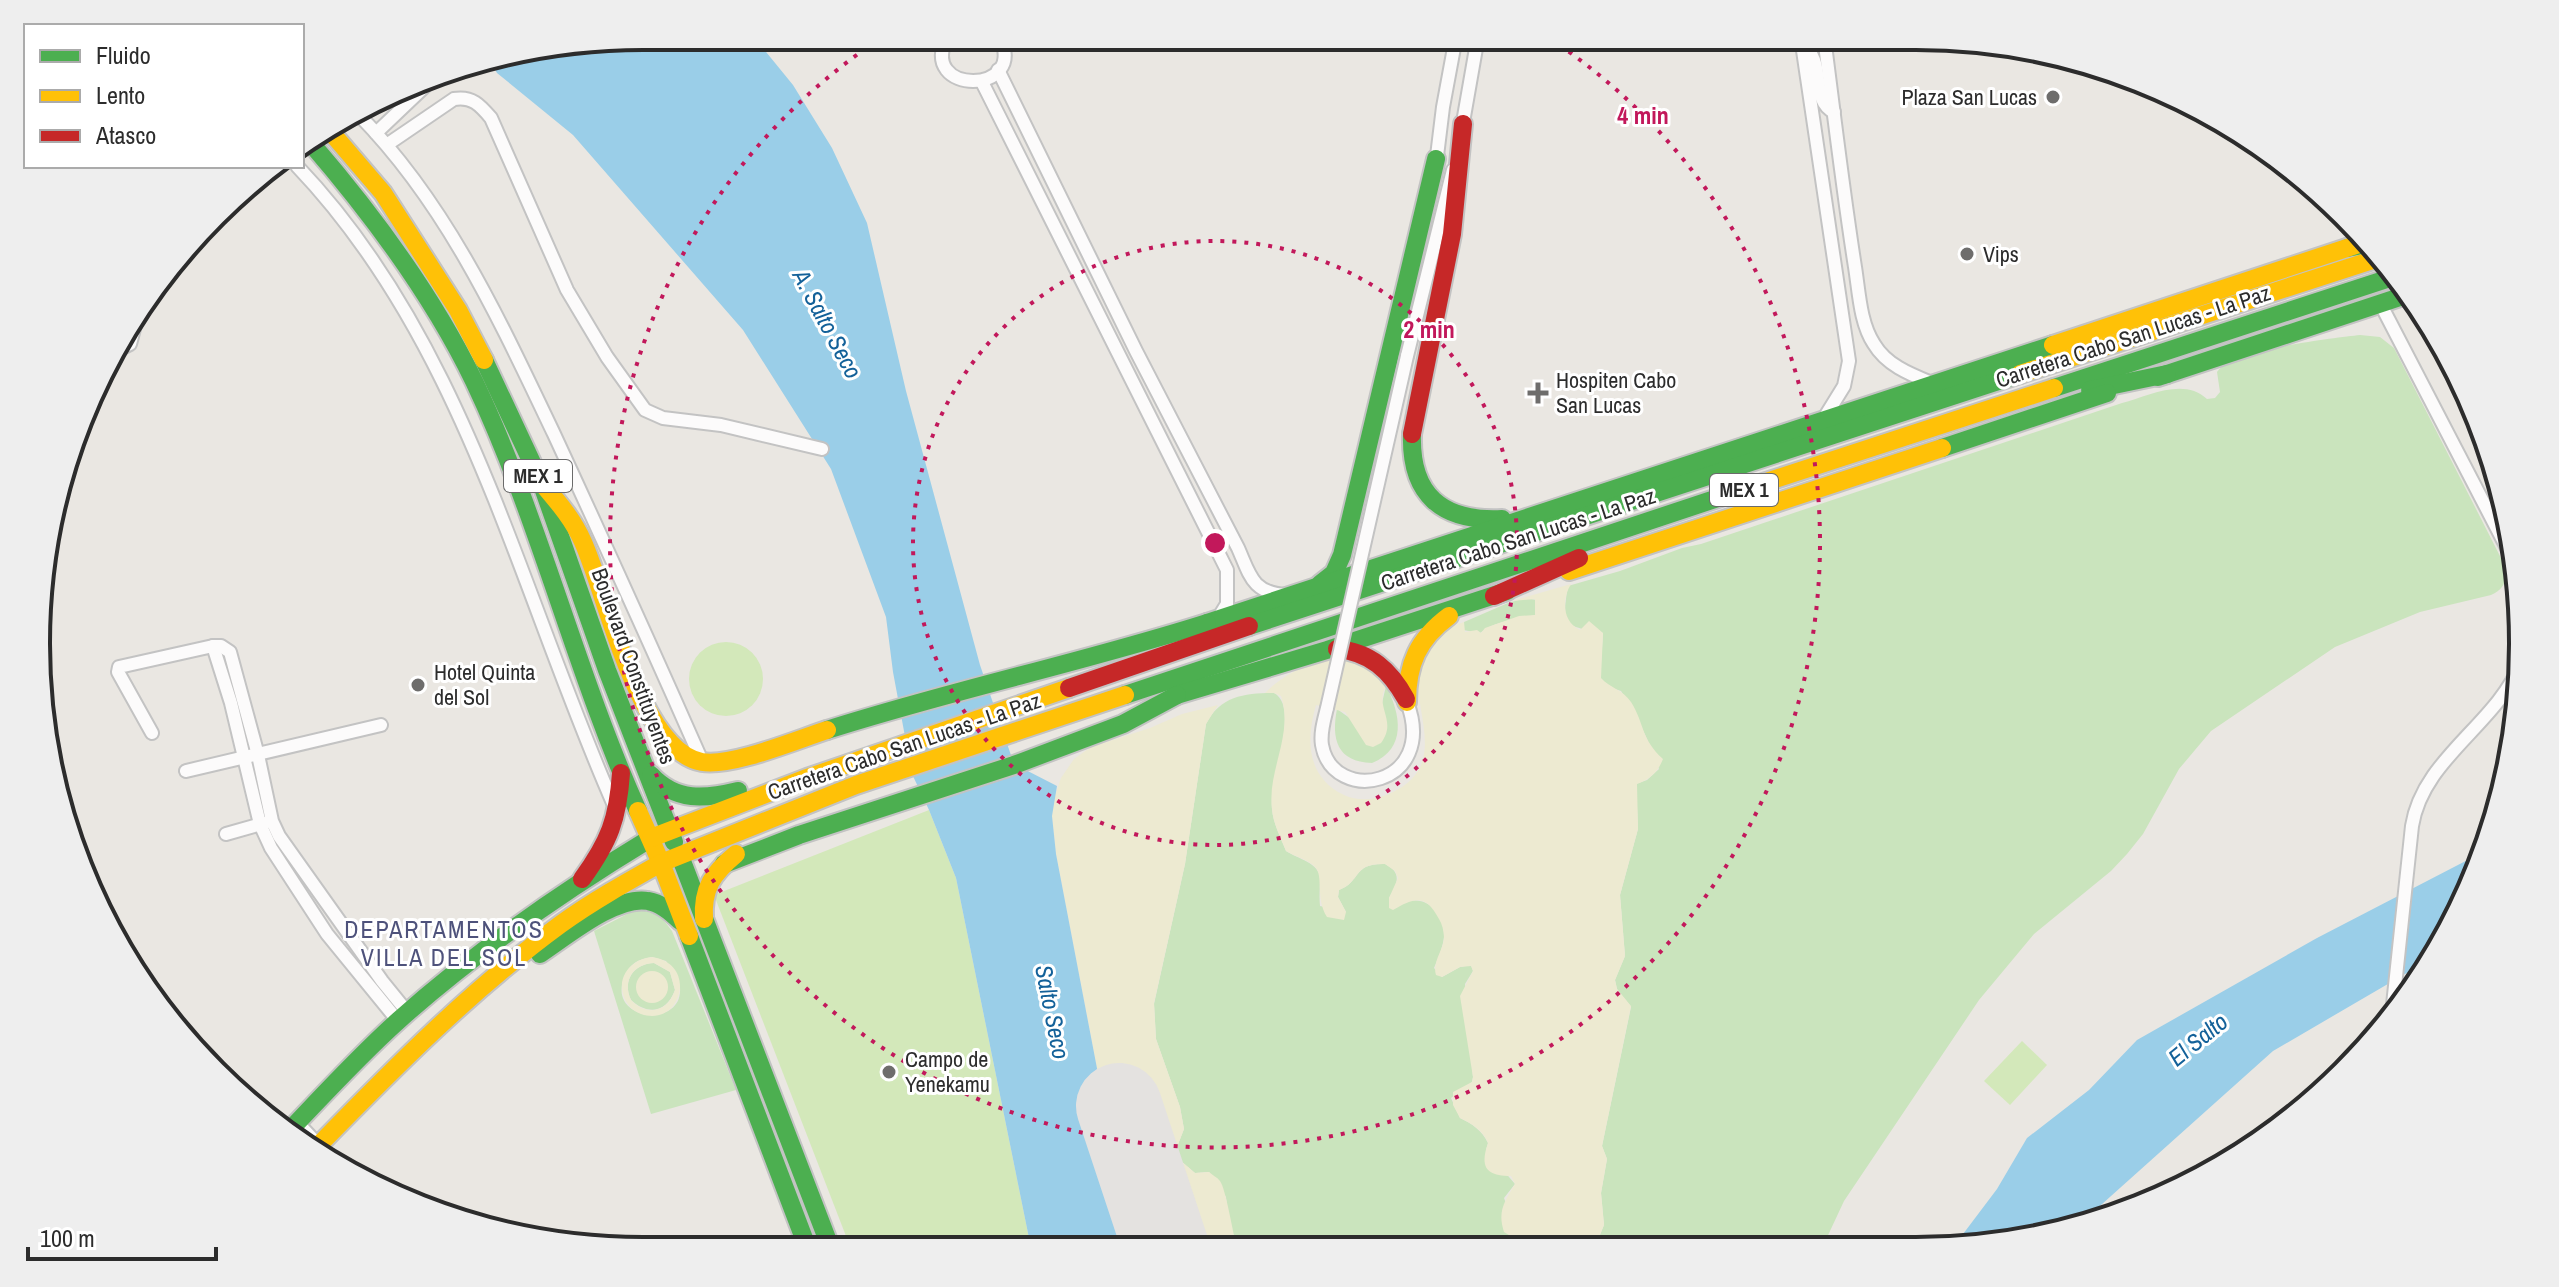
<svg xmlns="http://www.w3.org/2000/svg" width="2559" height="1287" viewBox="0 0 2559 1287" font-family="'Archivo Narrow',sans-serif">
<rect width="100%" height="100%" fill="#eae7e2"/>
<g fill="#cae4bd" fill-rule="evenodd">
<path d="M2360,335L2380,337L2394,348L2503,562C2509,576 2506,589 2491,595L2420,612L2335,647L2211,731L2179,769L2143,834L2127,854L2111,871L2034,934L1979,1000L1844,1201L1823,1246L1595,1247L1604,1225L1601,1193L1607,1159L1602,1146L1631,1007L1617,989L1615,980L1625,956L1620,895L1638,829L1636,784L1647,780L1659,769C1649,741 1637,715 1621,691L1609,687L1600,678L1603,633C1565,626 1561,627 1568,586L1620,571L1682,548L1701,544L2122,403C2148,396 2184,377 2207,399L2215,398L2220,392L2217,372C2231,350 2332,338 2360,335Z"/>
<path d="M1526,598L1536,600L1535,615C1517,621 1495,620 1480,633L1463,630L1464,622L1508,603Z"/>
<path d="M1386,686C1401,714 1407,749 1372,763C1337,762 1331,739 1337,709L1351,719L1382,703Z"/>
<path d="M1274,693C1301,707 1269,782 1272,809C1273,823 1281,838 1286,851C1298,859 1320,863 1320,879C1320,889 1319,896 1320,906L1346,912L1338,897L1339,890C1362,881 1352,863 1385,864C1403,873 1397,884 1389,898L1396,908C1420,889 1445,909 1444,937C1443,947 1438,959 1434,968L1442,977L1460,967L1471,965L1473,971L1465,984L1473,1077L1472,1082L1451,1098L1460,1118C1472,1124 1482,1130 1488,1143L1486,1150L1515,1184L1504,1198L1522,1247L1237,1248L1228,1215L1226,1197L1209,1172L1195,1173L1181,1161L1177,1147L1184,1129L1180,1107L1156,1039L1154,1004L1185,864L1206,724C1220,696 1245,693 1274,693Z"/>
<path d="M633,911C651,909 662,916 672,931L736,1090L651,1114L594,931ZM652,957L666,961C671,969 680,979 680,988C683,1029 607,1021 624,978C629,964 638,959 652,957Z"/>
<path d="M654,963L670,972L675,990C667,1012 648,1016 631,1000C622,981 633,964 654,963Z"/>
</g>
<g fill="#edead1" fill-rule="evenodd">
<path d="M1571,584C1561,600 1563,622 1580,630L1589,621L1603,633L1601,678C1610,688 1623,690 1631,702C1645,724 1640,738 1663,759C1658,772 1650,779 1637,784L1638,829L1620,895L1625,956L1615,980L1617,989L1631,1006L1602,1146L1607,1159L1601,1193L1604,1225L1595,1247H1522L1517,1240L1504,1232C1497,1211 1505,1201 1515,1184L1511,1176C1485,1176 1480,1166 1488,1143C1483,1130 1472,1124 1460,1118L1453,1105V1092L1472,1082L1473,1077L1460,996L1473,971L1471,966L1460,967L1442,977L1436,975C1432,962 1443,951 1444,938C1444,931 1442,924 1439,919C1426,894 1415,897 1393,910L1389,908V898L1398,878L1395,871L1385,864C1352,863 1362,881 1339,890L1338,897L1346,912L1344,920L1327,917C1315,898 1324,876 1315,867C1309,860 1294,856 1286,851C1281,838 1273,823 1272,809C1267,770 1294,735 1281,696L1274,693H1265C1296,661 1357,642 1386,686C1374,708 1398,720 1381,743L1373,747L1366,745L1345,712L1316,705C1306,739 1306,777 1344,795C1359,802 1376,800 1391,793C1477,754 1359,657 1464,622L1465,632L1477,630L1481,633L1485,628L1519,616L1535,615V599L1512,601Z"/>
<path d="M1218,705L1206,724L1185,864L1154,1003L1156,1039L1180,1107L1184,1129L1177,1147L1181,1161L1195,1173L1209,1172C1212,1175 1217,1177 1220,1181C1226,1189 1233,1234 1237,1248H1138L1104,1105L1056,854L1052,816L1054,799L1061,778L1074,759L1091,747L1150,728L1182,714Z"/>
<path d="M652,957C699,964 681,1028 641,1014C633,1011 627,1005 624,997C616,976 632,959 652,957ZM654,963L670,972L675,990C668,1012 647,1017 631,1000C622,981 633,964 654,963Z"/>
<circle cx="652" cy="987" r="16"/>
</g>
<g fill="#d3e8ba">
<circle cx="726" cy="679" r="37"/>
<polygon points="929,810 956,878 1031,1248 851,1249 714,895"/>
<polygon points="2022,1041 2047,1065 2010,1105 1984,1081"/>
</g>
<g fill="#9acee8">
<polygon points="644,36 753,36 793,85 832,148 867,223 906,391 980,665 1014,764 1057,786 1052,816 1056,854 1104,1105 1138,1248 1031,1248 956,878 929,810 912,774 893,672 886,617 831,469 743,330 573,135 497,73 490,61"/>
<polygon points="2483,852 2461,912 2429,960 2273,1051 2082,1222 1995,1246 1954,1246 1997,1189 2027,1138 2089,1090 2137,1040 2317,938"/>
</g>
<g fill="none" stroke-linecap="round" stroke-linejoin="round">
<polyline stroke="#e4e2e0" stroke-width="86" points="1119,1106 1166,1248"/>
<g stroke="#c3c3c3" stroke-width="16">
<g id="street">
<path d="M948,36C915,96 1031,96 999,36"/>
<polyline points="1801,37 1849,361 1844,386 1823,420"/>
<path d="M1824,37C1834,114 1843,191 1855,267C1859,292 1860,323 1874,344C1887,366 1912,375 1934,384"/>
<path d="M1802,45C1827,60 1809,100 1834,112"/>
<path d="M998,70L1136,351L1238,548C1250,575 1252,593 1286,595"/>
<polyline points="982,82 1227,570 1227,604 1219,617"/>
<path d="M360,116C448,206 500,321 554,434C604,542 653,650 701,759"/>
<polyline points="1462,128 1478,37"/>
<polyline points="376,133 439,73"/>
<path d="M388,144L454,99C472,96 480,105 491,118L567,290L607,357L645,410L663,418L721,425L822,449"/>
<polyline points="1436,164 1443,107 1456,37"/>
<path d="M297,166C465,342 518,587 613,803"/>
<polyline points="2380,303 2518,569"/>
<polyline points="116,347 124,347 130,344 141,303"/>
<polyline points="1407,356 1453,170"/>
<polyline points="47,533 48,522"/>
<polyline points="213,646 231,703 260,824 271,848 327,934 398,1021"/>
<path d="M1327,708C1324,720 1320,733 1322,745C1333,806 1439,787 1407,702"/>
<polyline points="152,733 118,672 119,667 213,646 221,646 230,652 258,755 272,821 279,836 382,981 408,1013"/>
<polyline points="186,771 381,725"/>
<polyline points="226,834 265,823"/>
<path d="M2392,1014L2412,826C2423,758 2496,725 2521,663"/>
<polyline points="2369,1047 2378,1035"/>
<polyline points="297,1122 326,1153"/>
</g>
</g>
<g stroke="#c3c3c3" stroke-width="22">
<g id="fast">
<path d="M310,142C373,215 432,294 474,381C540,520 575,671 638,811"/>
<polyline points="2347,248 2372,243"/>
<polyline points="484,360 541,482 607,670 674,842"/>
<polyline points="2158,377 2409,294"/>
<polyline points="2054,388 2396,276"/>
<polyline points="2090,390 2167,374"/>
<path d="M1412,434C1410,495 1442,522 1502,519"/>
<polyline points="1942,448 2107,393"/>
<polyline points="1320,584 1334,573 1342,555 1436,159"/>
<polyline points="1207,623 2053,345"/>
<polyline points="1249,626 2020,374"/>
<polyline points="1125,695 1760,484"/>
<polyline points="1177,695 1327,650 1507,591"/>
<path d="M827,730C952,690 1081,663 1207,623"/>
<path d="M651,775C676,802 705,799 738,791"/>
<polyline points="680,856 831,1249"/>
<polyline points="724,864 799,835 1014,765 1123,724 1177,695"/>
<polyline points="689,936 808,1249"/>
<path d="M540,954C566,937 616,895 648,901C661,903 671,912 680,921"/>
<path d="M291,1129C326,1092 361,1054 399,1020C476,951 562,892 651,838"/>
</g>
</g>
<g stroke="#c3c3c3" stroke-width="22">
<g id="slow">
<polyline points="330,131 383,193 458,310 484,360"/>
<polyline points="2053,345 2359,244"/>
<polyline points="2020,374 2382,257"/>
<path d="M541,482C557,501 573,519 583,542C607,595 639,751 702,762C732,767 796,740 827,730"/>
<polyline points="1760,484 2054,388"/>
<polyline points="1569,571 1942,448"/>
<path d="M1407,702C1407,664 1418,639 1449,616"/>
<polyline points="638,811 661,863 856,785 1125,695"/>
<polyline points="651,838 807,778 1069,688"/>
<path d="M704,919C702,888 713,873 736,854"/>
<path d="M317,1147C394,1068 472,989 561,924C593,901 627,882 661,863L689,936"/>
</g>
</g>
<g stroke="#c3c3c3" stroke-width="22">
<g id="jam">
<polyline points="1412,434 1452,234 1463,124"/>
<polyline points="1494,596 1579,558"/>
<path d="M1337,649C1370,652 1390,670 1406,699"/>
<polyline points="1069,688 1249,626"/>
<path d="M582,879C609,842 618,819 621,773"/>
</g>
</g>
<use href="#street" stroke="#fcfbfb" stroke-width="12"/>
<use href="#fast" stroke="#4caf50" stroke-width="18"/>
<use href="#slow" stroke="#ffc107" stroke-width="18"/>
<use href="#jam" stroke="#c62828" stroke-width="18"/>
<g stroke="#c3c3c3" stroke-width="16" stroke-linecap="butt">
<polyline id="street-bridge" points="1327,708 1407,356"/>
</g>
<use href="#street-bridge" stroke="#fcfbfb" stroke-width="12"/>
</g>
<g fill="none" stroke="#c2185b" stroke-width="4" stroke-dasharray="4 8">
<circle cx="1215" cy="543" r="302"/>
<path d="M1549 38A605 605 0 1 1 881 38"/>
</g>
<g fill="#6e6d6c" stroke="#fff" stroke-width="3">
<circle cx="2053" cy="97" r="8"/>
<circle cx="1967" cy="254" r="8"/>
<path d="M1534 381h8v8h8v8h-8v8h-8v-8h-8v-8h8z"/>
<circle cx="418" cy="685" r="8"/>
<circle cx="889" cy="1072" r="8"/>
</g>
<g text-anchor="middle" stroke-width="6" stroke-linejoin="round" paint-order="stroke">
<g fill="#fff" stroke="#6b6b6b" stroke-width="2">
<rect x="504" y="460" width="68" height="32" rx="6"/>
<rect x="1710" y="474" width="68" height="32" rx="6"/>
</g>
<g font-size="20" font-weight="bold" fill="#2c2c2c">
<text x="538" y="483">MEX 1</text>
<text x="1744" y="497">MEX 1</text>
</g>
<g font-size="22" fill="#2c2c2c" stroke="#fff" text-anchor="start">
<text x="2037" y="105" text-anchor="end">Plaza San Lucas</text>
<text x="1983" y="262">Vips</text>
<text x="1556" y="388">Hospiten Cabo<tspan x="1556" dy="25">San Lucas</tspan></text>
<text x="434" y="680">Hotel Quinta<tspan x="434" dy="25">del Sol</tspan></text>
<text x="905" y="1067">Campo de<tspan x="905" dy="25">Yenekamu</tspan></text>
</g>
<g font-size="22" fill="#2c2c2c" stroke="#fff">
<text transform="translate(2133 336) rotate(-18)" y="8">Carretera Cabo San Lucas - La Paz</text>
<text transform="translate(1518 539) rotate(-18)" y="8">Carretera Cabo San Lucas - La Paz</text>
<text transform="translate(634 666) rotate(70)" y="8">Boulevard Constituyentes</text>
<text transform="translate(904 746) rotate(-19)" y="8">Carretera Cabo San Lucas - La Paz</text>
</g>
<g font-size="24" font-style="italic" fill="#136199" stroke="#fff">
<text transform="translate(827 324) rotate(62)" y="8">A. Salto Seco</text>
<text transform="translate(1052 1012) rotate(79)" y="8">Salto Seco</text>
<text transform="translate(2198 1040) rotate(-39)" y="8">El Salto</text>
</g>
<g font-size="24" letter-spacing="2" fill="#4e527b" stroke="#fff">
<text x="444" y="938">DEPARTAMENTOS<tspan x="444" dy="28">VILLA DEL SOL</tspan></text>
</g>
</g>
<path d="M0 0H2559V1287H0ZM643 50H1916A593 593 0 0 1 2509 643V644A593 593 0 0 1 1916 1237H643A593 593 0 0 1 50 644V643A593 593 0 0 1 643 50Z" fill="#eee" fill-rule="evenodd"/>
<path fill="none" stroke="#2c2c2c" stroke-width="4" d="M643 50H1916A593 593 0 0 1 2509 643V644A593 593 0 0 1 1916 1237H643A593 593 0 0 1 50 644V643A593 593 0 0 1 643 50Z"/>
<circle cx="1215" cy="543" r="12" fill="#c2185b" stroke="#fff" stroke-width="4"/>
<g font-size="24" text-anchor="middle" font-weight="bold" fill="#c2185b" stroke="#fff" stroke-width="6" stroke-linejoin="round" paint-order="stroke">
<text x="1643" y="124">4 min</text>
<text x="1429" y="338">2 min</text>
</g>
<rect x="24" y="24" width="280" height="144" fill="#ffffff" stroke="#ababab" stroke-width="2"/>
<rect x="40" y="50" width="40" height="12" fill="#4caf50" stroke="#ababab" stroke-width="2"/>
<text x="96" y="64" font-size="24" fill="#2c2c2c">Fluido</text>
<rect x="40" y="90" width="40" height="12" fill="#ffc107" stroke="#ababab" stroke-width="2"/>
<text x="96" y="104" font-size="24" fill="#2c2c2c">Lento</text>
<rect x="40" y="130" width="40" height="12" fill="#c62828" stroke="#ababab" stroke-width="2"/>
<text x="96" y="144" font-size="24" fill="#2c2c2c">Atasco</text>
<path d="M28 1247v12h188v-12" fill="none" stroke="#2c2c2c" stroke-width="4"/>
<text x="40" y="1247" font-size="24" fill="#2c2c2c" stroke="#ffffff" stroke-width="6" paint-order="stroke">100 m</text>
</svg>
